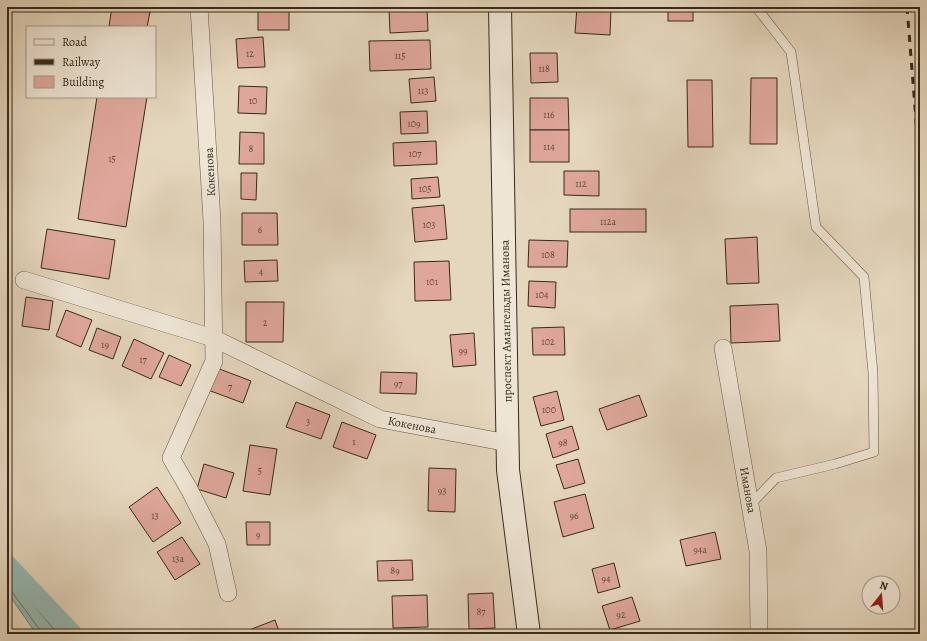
<svg xmlns="http://www.w3.org/2000/svg" width="927" height="641" viewBox="0 0 927 641" font-family="Alegreya,serif">
<rect width="100%" height="100%" fill="#e5d7be"/>
<filter id="stains"><feTurbulence type="fractalNoise" baseFrequency=".005" numOctaves="4"/><feColorMatrix values="0 0 0 0 .2 0 0 0 0 .09 0 0 0 0 .02 0 0 0 .5 -.17"/></filter>
<radialGradient id="worn" r=".72"><stop offset=".6" stop-color="#630" stop-opacity="0"/><stop offset="1" stop-color="#630" stop-opacity=".3"/></radialGradient>
<polygon fill="#96b9b3" stroke="#708076" points="7,561 33,598 64,634 41,634 35,632 7,592"/>
<g fill="none" stroke-linecap="round" stroke-linejoin="round">
<g stroke="#667267" stroke-width="1">
<polyline points="7,568 30,601 58,634"/>
<polyline points="7,590 12,592 40,630 41,634"/>
</g>
<polyline stroke="#96b9b3" stroke-width="19" points="7,564 73,634"/>
</g>
<g fill="#dfa79b" stroke="#372a1b">
<polygon points="112,7 151,7 147,27 109,26"/>
<rect x="258" y="7" width="31" height="23"/>
<polygon points="389,7 427,7 428,31 390,33"/>
<polygon points="577,7 611,7 610,35 575,33"/>
<rect x="668" y="7" width="25" height="14"/>
<polygon points="263,37 265,67 238,68 236,39"/>
<polygon points="430,40 431,69 370,71 369,41"/>
<polygon points="530,53 557,53 558,82 531,83"/>
<polygon points="434,77 436,101 411,103 409,79"/>
<polygon points="751,78 777,78 777,144 750,144"/>
<polygon points="687,80 712,80 713,147 688,147"/>
<polygon points="239,86 267,87 266,114 238,113"/>
<polygon points="97,97 147,97 126,227 78,219"/>
<polygon points="530,98 568,98 569,130 530,130"/>
<polygon points="427,111 428,133 401,134 400,112"/>
<rect x="530" y="130" width="39" height="32"/>
<polygon points="240,132 264,133 264,164 239,164"/>
<polygon points="436,141 437,164 394,166 393,143"/>
<polygon points="564,171 599,171 599,196 564,195"/>
<polygon points="241,173 257,173 256,200 241,199"/>
<polygon points="438,177 440,197 412,199 411,179"/>
<polygon points="444,205 447,239 415,242 412,208"/>
<rect x="570" y="209" width="76" height="23"/>
<polygon points="242,213 277,213 278,245 242,245"/>
<polygon points="47,229 115,240 109,279 41,268"/>
<polygon points="757,237 759,283 727,284 725,239"/>
<polygon points="529,240 568,241 567,267 528,267"/>
<polygon points="277,260 278,281 245,282 244,261"/>
<polygon points="449,261 451,300 415,301 414,262"/>
<polygon points="529,281 556,282 555,308 528,306"/>
<polygon points="26,297 53,301 49,330 22,326"/>
<polygon points="246,302 284,302 283,342 246,342"/>
<polygon points="778,304 780,341 731,343 730,306"/>
<polygon points="66,310 92,320 81,347 56,336"/>
<polygon points="564,327 565,355 533,355 532,328"/>
<polygon points="97,328 121,337 113,359 89,350"/>
<polygon points="474,333 476,365 453,367 450,335"/>
<polygon points="134,339 164,353 151,379 122,366"/>
<polygon points="169,355 191,365 181,386 159,377"/>
<polygon points="217,368 251,381 243,403 208,390"/>
<polygon points="381,372 417,373 416,394 380,393"/>
<polygon points="557,391 564,420 541,426 533,397"/>
<polygon points="639,395 647,416 607,430 599,409"/>
<polygon points="296,402 330,415 321,439 286,427"/>
<polygon points="342,422 376,435 367,459 333,447"/>
<polygon points="572,426 579,449 553,458 546,434"/>
<polygon points="250,445 277,449 270,495 243,491"/>
<polygon points="578,459 585,483 564,489 556,465"/>
<polygon points="204,464 234,473 226,498 197,489"/>
<polygon points="429,468 456,469 455,512 428,511"/>
<polygon points="157,487 181,523 153,542 129,507"/>
<polygon points="585,494 594,528 563,537 554,502"/>
<polygon points="246,522 270,522 270,545 247,545"/>
<polygon points="715,532 721,559 686,566 680,540"/>
<polygon points="182,537 200,564 175,580 157,552"/>
<polygon points="412,560 413,580 378,581 377,561"/>
<polygon points="614,563 620,587 598,593 592,569"/>
<polygon points="493,593 495,628 469,629 468,594"/>
<polygon points="427,595 428,627 393,628 392,596"/>
<polygon points="632,597 640,621 610,630 602,606"/>
<polygon points="275,620 280,634 245,634 244,632"/>
</g>
<g fill="none" stroke-linecap="round" stroke-linejoin="round">
<g stroke="#625544" stroke-width="10">
<polyline id="lane" points="750,505 776,478 835,464 874,452 873,373 864,277 816,227 791,52 756,7"/>
</g>
<g stroke="#625544" stroke-width="18">
<g id="street">
<polyline points="199,7 212,221 214,361 171,458 189,489 217,544 228,593"/>
<polyline points="24,280 213,338 380,419 508,443"/>
<polyline points="723,348 758,551 759,634"/>
</g>
</g>
<g stroke="#372a1b" stroke-width="24">
<polyline id="secondary" points="500,7 508,470 529,634"/>
</g>
<use href="#lane" stroke="#eee5d5" stroke-width="9"/>
<use href="#street" stroke="#eee5d5" stroke-width="17"/>
<use href="#secondary" stroke="#eee5d5" stroke-width="22"/>
<polyline stroke="#372a1b" stroke-width="3" stroke-dasharray="7 7" stroke-linecap="butt" points="907,7 920,170"/>
</g>
<g text-anchor="middle" stroke-width="3" stroke-linejoin="round" paint-order="stroke">
<g font-size="10" fill="#61493b">
<text x="250" y="57">12</text>
<text x="400" y="59">115</text>
<text x="544" y="72">118</text>
<text x="423" y="94">113</text>
<text x="253" y="104">10</text>
<text x="549" y="118">116</text>
<text x="414" y="127">109</text>
<text x="549" y="150">114</text>
<text x="251" y="152">8</text>
<text x="415" y="157">107</text>
<text x="112" y="162">15</text>
<text x="581" y="187">112</text>
<text x="425" y="192">105</text>
<text x="608" y="225">112а</text>
<text x="429" y="228">103</text>
<text x="260" y="233">6</text>
<text x="548" y="258">108</text>
<text x="261" y="275">4</text>
<text x="432" y="285">101</text>
<text x="542" y="298">104</text>
<text x="265" y="326">2</text>
<text x="548" y="345">102</text>
<text x="105" y="348">19</text>
<text x="463" y="354">99</text>
<text x="143" y="363">17</text>
<text x="398" y="387">97</text>
<text x="230" y="390">7</text>
<text x="549" y="413">100</text>
<text x="308" y="425">3</text>
<text x="354" y="445">1</text>
<text x="563" y="446">98</text>
<text x="260" y="474">5</text>
<text x="442" y="494">93</text>
<text x="155" y="519">13</text>
<text x="574" y="519">96</text>
<text x="258" y="538">9</text>
<text x="700" y="553">94а</text>
<text x="178" y="562">13а</text>
<text x="395" y="574">89</text>
<text x="606" y="582">94</text>
<text x="481" y="615">87</text>
<text x="621" y="618">92</text>
</g>
<g font-size="12" fill="#372a1b" stroke="#eee5d5">
<text transform="translate(210 172) rotate(-93)" y="4">Кокенова</text>
<text transform="translate(506 321) rotate(-91)" y="4">проспект Амангельды Иманова</text>
<text transform="translate(412 425) rotate(11)" y="4">Кокенова</text>
<text transform="translate(748 490) rotate(80)" y="4">Иманова</text>
</g>
</g>
<rect width="927" height="641" fill="none" stroke="#e5d7be" stroke-width="24"/>
<rect x="8" y="8" width="911" height="625" fill="none" stroke="#372a1b" stroke-width="2"/>
<rect x="12" y="12" width="903" height="617" fill="none" stroke="#372a1b"/>
<rect x="26" y="26" width="130" height="72" fill="#eee5d5" stroke="#a59a8b"/>
<rect x="34" y="39" width="20" height="6" fill="#eee5d5" stroke="#a59a8b"/>
<text x="62" y="46" font-size="12" fill="#372a1b">Road</text>
<rect x="34" y="59" width="20" height="6" fill="#372a1b" stroke="#a59a8b"/>
<text x="62" y="66" font-size="12" fill="#372a1b">Railway</text>
<rect x="34" y="76" width="20" height="12" fill="#dfa79b" stroke="#a59a8b"/>
<text x="62" y="86" font-size="12" fill="#372a1b">Building</text>
<g transform="translate(881 595) rotate(17)"><circle r="19" fill="#eee5d5" stroke="#a59a8b"/>
<path d="M0-3L7 15L0 10L-7 15Z" fill="#8f2418"/>
<text y="-6" font-size="11" font-weight="bold" text-anchor="middle" fill="#372a1b">N</text>
</g>
<rect width="100%" height="100%" filter="url(#stains)"/>
<rect width="100%" height="100%" fill="url(#worn)"/>
</svg>
